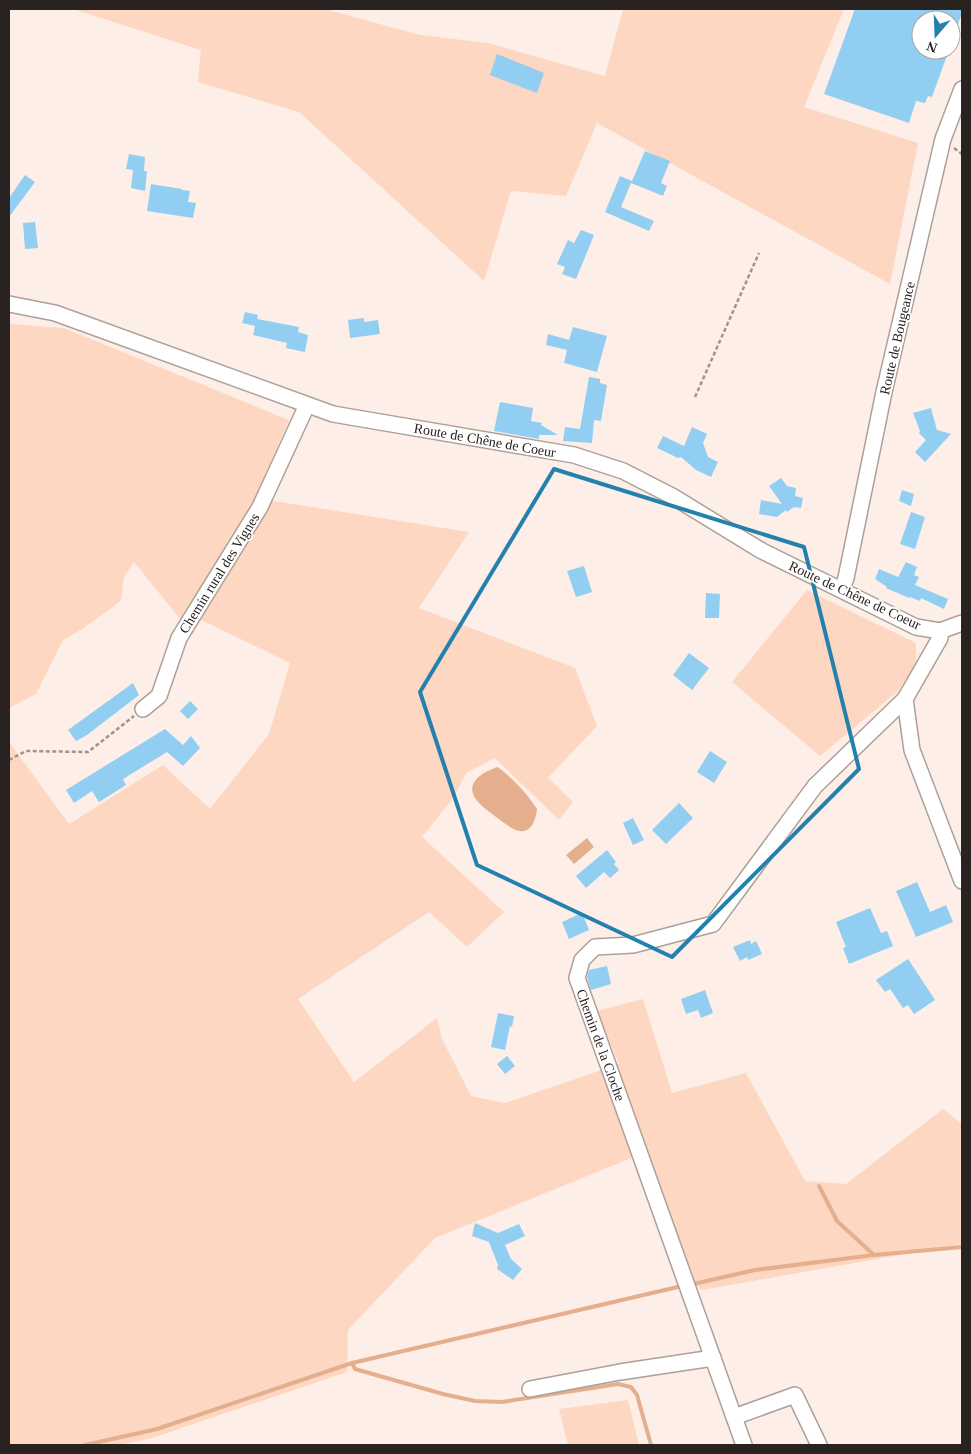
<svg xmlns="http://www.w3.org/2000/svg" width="971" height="1454" viewBox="0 0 971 1454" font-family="'Times New Roman',serif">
<rect width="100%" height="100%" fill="#fdefe8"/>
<g fill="#fdd7c1">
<polygon points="73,9 325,9 420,35 488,43 605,76 623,9 844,9 804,107 918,143 890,284 597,123 566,196 511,191 484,281 299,112 198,82 201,50"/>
<polygon points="9,324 64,328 289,420 255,498 469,532 419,608 575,668 597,726 548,778 573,802 559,820 495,758 466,773 454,797 422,837 504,912 467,947 429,912 298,999 354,1082 437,1018 442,1039 471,1096 505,1103 619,1064 597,1011 643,999 672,1093 746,1073 805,1181 846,1184 943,1109 962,1124 962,1244 702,1290 681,1273 634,1157 435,1238 348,1330 347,1372 152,1438 119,1445 9,1445 9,742 69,824 163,765 210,809 269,734 290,663 199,619 193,635 134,562 124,577 121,601 82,629 63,640 36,694 9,708"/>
<polygon points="807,590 916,643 916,665 898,691 820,756 732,682"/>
<polygon points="628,1400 639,1445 568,1445 559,1409"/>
</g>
<g fill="#e5ae8d">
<path d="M498,767C513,779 527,793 537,809C536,818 532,833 520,831C512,830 502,821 496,817C491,813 485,809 481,805C461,786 479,773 498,767Z"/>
<polygon points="587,838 594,847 574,864 566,855"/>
</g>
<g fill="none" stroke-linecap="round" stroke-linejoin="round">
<g stroke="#e5ae8d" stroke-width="4">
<polyline points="819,1186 837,1221 874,1255 962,1247"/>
<polyline points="689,1285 755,1270 874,1255"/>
<polyline points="352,1363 355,1369 443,1394 475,1401 502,1402 618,1384 631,1387 637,1395 651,1445"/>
<polyline points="85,1445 157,1429 352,1363 682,1286"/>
</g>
</g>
<g fill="#92cef1">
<polygon points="855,9 962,9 962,13 952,41 951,40 951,20 921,20 921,50 949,50 932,97 928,96 925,103 916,101 909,123 824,94"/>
<polygon points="497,54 544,73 537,93 490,75"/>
<polygon points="645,151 670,161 661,183 667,186 663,196 631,183 621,207 654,221 649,231 605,212 620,176 632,181"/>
<polygon points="129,154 145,157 144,171 147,171 145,191 131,188 133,170 126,169"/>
<polygon points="25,175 35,182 9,217 9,198"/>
<polygon points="151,184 182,189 182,190 190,191 188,202 196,203 193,218 147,211"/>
<polygon points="35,222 38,248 25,249 23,223"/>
<polygon points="581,230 594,235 576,279 562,274 565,267 557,264 568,240 574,243"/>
<polygon points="245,312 258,315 257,319 299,327 298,332 308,335 305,352 286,348 287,343 253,335 255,326 242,323"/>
<polygon points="364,318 364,322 378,320 380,334 350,338 348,320"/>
<polygon points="573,327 607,336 597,372 564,363 567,350 546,345 548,334 569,340"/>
<polygon points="589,377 600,379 600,383 607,385 601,421 594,420 592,443 563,441 565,427 580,429"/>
<polygon points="500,402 533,408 531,421 542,423 541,425 558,435 539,435 539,439 494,431"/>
<polygon points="931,408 937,430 951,434 925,462 915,452 926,440 919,433 920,431 913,413"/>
<polygon points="692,427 707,434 703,443 708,457 718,462 711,477 696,470 681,457 678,458 657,448 663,436 684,446"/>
<polygon points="781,478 787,486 796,488 795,496 803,498 801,508 794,507 787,512 786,510 777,517 759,514 761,500 782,504 769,486"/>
<polygon points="902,490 914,494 911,506 899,501"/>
<polygon points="911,512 925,517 915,549 900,544"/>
<polygon points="906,562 917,567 914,575 919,577 915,585 948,599 944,609 921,598 920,601 910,597 909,598 886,588 887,587 875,579 879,569 898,577"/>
<polygon points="584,566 592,592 576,597 567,571"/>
<polygon points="706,593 720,594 719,618 705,618"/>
<polygon points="689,653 709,668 692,690 673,675"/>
<polygon points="133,683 139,695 87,735 76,741 68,730"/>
<polygon points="190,701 198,709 188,719 180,711"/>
<polygon points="165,729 183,745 191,736 200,748 183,766 167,752 123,779 126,785 99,802 92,791 74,803 66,790"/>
<polygon points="710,751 727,762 714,783 697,772"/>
<polygon points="679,803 693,818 666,844 652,830"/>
<polygon points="633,818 644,840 633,845 623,823"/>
<polygon points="607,850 616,862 614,864 619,870 610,878 604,872 586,888 576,876"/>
<polygon points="917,882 930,912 946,905 953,922 916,937 896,891"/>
<polygon points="870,908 881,933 887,931 893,946 849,964 843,948 846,947 836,922"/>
<polygon points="582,913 589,930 569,939 562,922"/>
<polygon points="750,940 751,944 756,941 762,954 748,960 747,957 740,961 733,947"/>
<polygon points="908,959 935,1000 914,1014 908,1005 903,1008 890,989 885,992 876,980"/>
<polygon points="607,966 611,984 591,990 587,977 589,970"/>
<polygon points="705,990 713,1013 701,1018 698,1010 686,1014 681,999"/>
<polygon points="498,1013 514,1016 512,1027 510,1026 505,1050 491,1047"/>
<polygon points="507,1056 515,1066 505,1074 497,1064"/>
<polygon points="475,1223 498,1233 519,1224 525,1236 505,1245 511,1259 522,1269 513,1280 497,1269 498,1265 489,1242 472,1236"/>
</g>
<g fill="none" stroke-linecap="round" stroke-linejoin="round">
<g stroke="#ada099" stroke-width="18">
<g id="minor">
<polyline points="9,304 55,313 333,414 574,455 623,471 672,496 762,551 916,627 940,631"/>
<polyline points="842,589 846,578 884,392 943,139 962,89"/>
<polyline points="940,631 962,623"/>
<polyline points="905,699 912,750 962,881"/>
<polyline points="143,709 159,696 179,638 260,507 307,405"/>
<polyline points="530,1389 620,1372 713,1358"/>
<polyline points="734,1417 795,1395 819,1445"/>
<polyline points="744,1445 577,978 582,960 595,947 633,945 713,924 815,786 905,699 940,638 940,631"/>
</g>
</g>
<g stroke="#9f9590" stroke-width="2.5" stroke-dasharray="4 2.5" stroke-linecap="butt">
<polyline points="954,148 962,154"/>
<polyline points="695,397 759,253"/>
<polyline points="9,760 26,751 88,752 134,716"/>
</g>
<use href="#minor" stroke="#fff" stroke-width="15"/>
</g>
<path fill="none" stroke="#2481ae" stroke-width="4" stroke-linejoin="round" d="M554,469L804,547L859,769L672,957L477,865L420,692Z"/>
<g text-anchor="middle" stroke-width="4" stroke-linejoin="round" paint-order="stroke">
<g font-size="14" fill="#282320" stroke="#fff">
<text transform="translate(897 338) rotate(-77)" y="5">Route de Bougeance</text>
<text transform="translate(485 440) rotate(10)" y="5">Route de Chêne de Coeur</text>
<text transform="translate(219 573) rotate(-58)" y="5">Chemin rural des Vignes</text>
<text transform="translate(855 595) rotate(25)" y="5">Route de Chêne de Coeur</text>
<text transform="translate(601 1045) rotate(70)" y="5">Chemin de la Cloche</text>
</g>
</g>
<rect width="971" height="1454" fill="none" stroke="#282320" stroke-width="20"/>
<g transform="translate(936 35) rotate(199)"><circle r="24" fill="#ffffff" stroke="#a9a7a6"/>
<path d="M0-4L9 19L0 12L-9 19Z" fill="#2481ae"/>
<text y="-8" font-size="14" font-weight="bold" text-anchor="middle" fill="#282320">N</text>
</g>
</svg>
